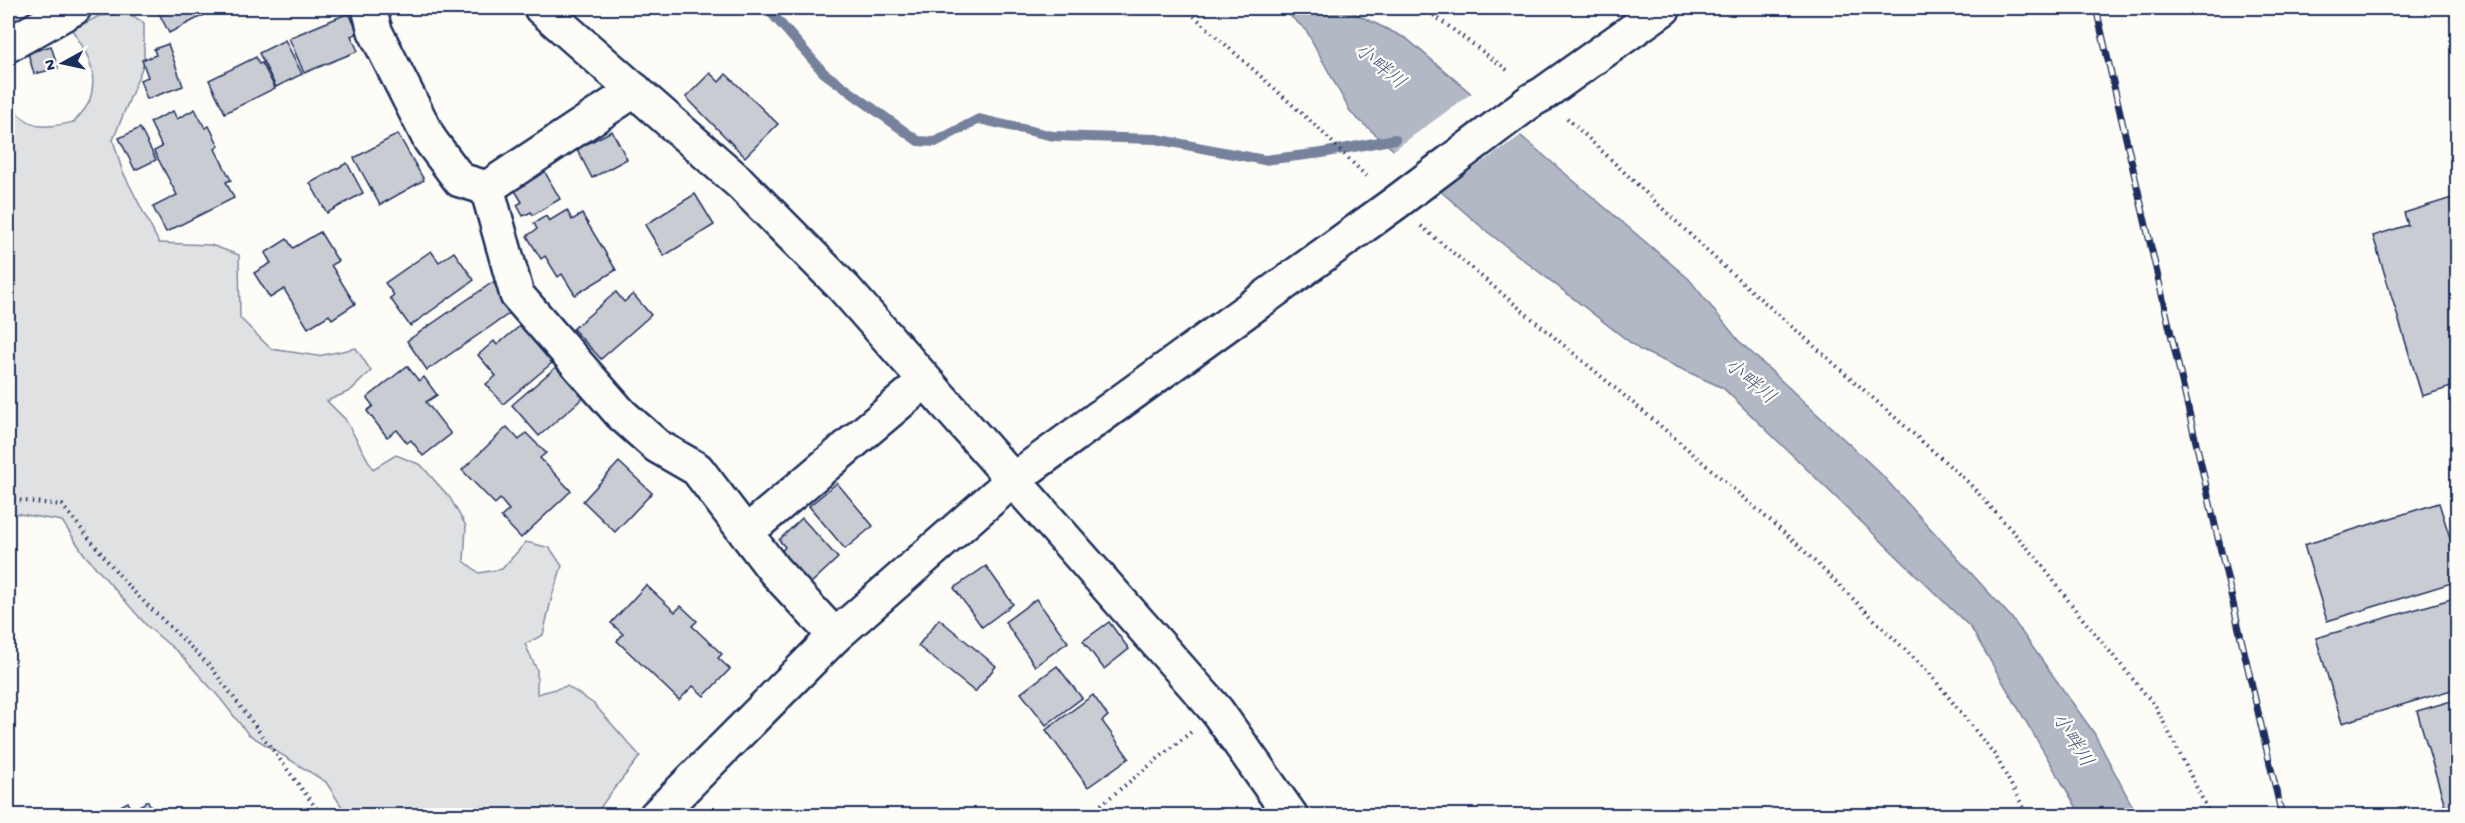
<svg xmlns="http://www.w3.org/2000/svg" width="2465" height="823" viewBox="0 0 2465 823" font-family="'Gochi Hand','Klee One',sans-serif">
<rect width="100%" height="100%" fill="#fdfcf7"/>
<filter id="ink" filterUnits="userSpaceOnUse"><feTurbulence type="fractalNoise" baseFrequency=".0167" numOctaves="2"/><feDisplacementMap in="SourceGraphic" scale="12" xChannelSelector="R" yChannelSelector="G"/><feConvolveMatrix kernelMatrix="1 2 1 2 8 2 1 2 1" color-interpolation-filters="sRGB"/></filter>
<g filter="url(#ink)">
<path fill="#e0e1e3" stroke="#7e88a0" stroke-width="1.5" d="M128,13L144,23V63L113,140L122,170L159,243L211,245L239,255L240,318L271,349L318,356L356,348L371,371L350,391L327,401L345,419L373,469L396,455L421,465L450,498L466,526L464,561L479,573L502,569L526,542L550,548L562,566L552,596L543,635L525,644L537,670V694L567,686L594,704L640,756C626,776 607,794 596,815H347L326,782L248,734L219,697L180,654L147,626L84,554L62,521L8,512V105C35,130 39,129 74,122C79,116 86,109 89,102C99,75 88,52 72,30L99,16Z"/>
<polygon fill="#b3b8c5" stroke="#76819c" stroke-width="1.5" points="1281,8 1344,8 1407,39 1689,279 1738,340 1880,473 2011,617 2094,733 2137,815 2081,815 1971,628 1723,388 1640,350 1485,230 1351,113 1306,30"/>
<polygon fill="#fdfcf7" points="1473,92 1523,134 1438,193 1391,152"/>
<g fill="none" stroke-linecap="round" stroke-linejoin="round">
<polyline stroke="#76819c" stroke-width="10" points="767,8 824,73 918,141 935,142 979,119 1053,136 1156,139 1264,160 1322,153 1395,139"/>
</g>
<g fill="#c9ccd3" stroke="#1b2f5e" stroke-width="1.5">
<polygon points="26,8 44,8 31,16"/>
<polygon points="170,8 202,8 206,14 169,33 159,13"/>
<polygon points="349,13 358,33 351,36 358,51 304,73 289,38"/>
<polygon points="285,40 302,74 276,87 259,53"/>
<polygon points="168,44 183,86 147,99 140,80 148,77 142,60 156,55 154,49"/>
<polygon points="51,46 58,68 34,74 28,53"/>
<polygon points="256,57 259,64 262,63 275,88 225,113 209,80"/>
<polygon points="710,73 719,82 726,74 778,124 745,157 686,97"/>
<polygon points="195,109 205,128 209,126 219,146 215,149 231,180 226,182 234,198 166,232 153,207 177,195 154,151 162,147 150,122 173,111 177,119"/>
<polygon points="140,128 156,160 135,170 119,138"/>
<polygon points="612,131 627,159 592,178 577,149"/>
<polygon points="398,134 424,180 380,205 354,158"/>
<polygon points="347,163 363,193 327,213 310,183"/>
<polygon points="542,167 560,199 533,215 531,212 523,216 517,205 522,202 511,184"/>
<polygon points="695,194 714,225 664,256 645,225"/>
<polygon points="2458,196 2458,385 2422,396 2373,236 2408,225 2404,213"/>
<polygon points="567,210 572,220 582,214 616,270 575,295 562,274 558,277 545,256 541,259 527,236 537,229 534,223 546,216 549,221"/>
<polygon points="320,232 338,261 331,265 355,304 332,319 329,315 308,328 284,289 270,298 254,273 271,263 265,253 287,239 293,248"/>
<polygon points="431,251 439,262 454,252 474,280 410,326 390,298 394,295 385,283"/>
<polygon points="493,282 513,311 427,370 407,341"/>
<polygon points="616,292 624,302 633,294 651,315 601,359 573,329"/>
<polygon points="521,325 552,363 503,404 486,384 496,376 478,355 494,341 497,345"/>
<polygon points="407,366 419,381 424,377 437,395 426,402 451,434 423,456 411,440 407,443 397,430 387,437 367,411 373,406 367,398"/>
<polygon points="556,367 583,398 539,436 512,405"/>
<polygon points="507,427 519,440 526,433 546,453 540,458 571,491 521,538 501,517 509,510 500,499 495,504 462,470"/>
<polygon points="619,462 652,493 615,532 583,501"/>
<polygon points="837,483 873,526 845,549 809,506"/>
<polygon points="2439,503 2458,563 2458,581 2327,621 2304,545"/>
<polygon points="802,518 838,558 809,585 780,553 785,547 779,540"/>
<polygon points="986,566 1013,604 982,627 954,588"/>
<polygon points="646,585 675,612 681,606 697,621 692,626 722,654 718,658 730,669 704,696 693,686 679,700 617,641 623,634 611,623"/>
<polygon points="2458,597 2458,688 2342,723 2316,638"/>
<polygon points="1036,599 1068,642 1035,666 1005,622"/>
<polygon points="939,619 996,666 975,692 918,646"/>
<polygon points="1109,622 1129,649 1104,669 1083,641"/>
<polygon points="1057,666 1082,698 1046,725 1021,693"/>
<polygon points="1093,695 1108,716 1102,721 1129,758 1088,787 1046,730"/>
<polygon points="2458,699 2458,816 2448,816 2417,711"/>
<polygon points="148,801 155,816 102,816 128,802 132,810"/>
</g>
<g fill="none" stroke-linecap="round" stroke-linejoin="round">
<g stroke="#1b2f5e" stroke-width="38">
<g id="minor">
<polyline points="369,8 375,31 430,140 460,180 487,188"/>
<polyline points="541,8 740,183 844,288 1217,711 1291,816"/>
<polyline points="8,45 74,8"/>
<polyline points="635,90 487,188 517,295 621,414 657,446 697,469 774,570 835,636"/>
<polyline points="746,533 925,381"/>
<polyline points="656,816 835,636 1014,479 1394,204 1532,100 1543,94 1664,8"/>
</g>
</g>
<g stroke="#1b2f5e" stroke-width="4" stroke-dasharray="1.5 4.5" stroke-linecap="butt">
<polyline points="1185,8 1319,129 1369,179"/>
<polyline points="1424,8 1510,72"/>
<polyline points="1567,118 1720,263 1968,482 2035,556 2077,612 2156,707 2211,816"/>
<polyline points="1421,226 1669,433 1797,544 1930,674 1995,755 2028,816"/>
<polyline points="8,499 62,505 129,587 211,667 322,816"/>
<polyline points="1087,816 1191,732"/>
</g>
<use href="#minor" stroke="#fdfcf7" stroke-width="33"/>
<g stroke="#1b2f5e" stroke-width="7">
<polyline id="rail" points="2096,8 2282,816"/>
</g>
<use href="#rail" stroke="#fdfcf7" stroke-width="4.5" stroke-dasharray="14" stroke-linecap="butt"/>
</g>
</g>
<g text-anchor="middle" stroke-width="4.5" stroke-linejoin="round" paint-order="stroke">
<g font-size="20" font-style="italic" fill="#49587d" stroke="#fdfcf7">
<text transform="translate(1381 65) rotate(40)" y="7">小畔川</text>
<text transform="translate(1751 380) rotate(40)" y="7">小畔川</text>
<text transform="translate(2074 739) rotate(58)" y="7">小畔川</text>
</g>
</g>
<rect width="2465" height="823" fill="none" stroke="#fdfcf7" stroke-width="30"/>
<rect x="15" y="15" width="2435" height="793" fill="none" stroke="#1b2f5e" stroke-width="2" filter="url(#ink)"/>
<g transform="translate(63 63) rotate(262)" stroke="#fdfcf7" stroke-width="4.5" paint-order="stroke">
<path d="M0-4.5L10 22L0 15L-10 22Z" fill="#1b2f5e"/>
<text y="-9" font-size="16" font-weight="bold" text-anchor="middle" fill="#1b2f5e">N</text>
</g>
</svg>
